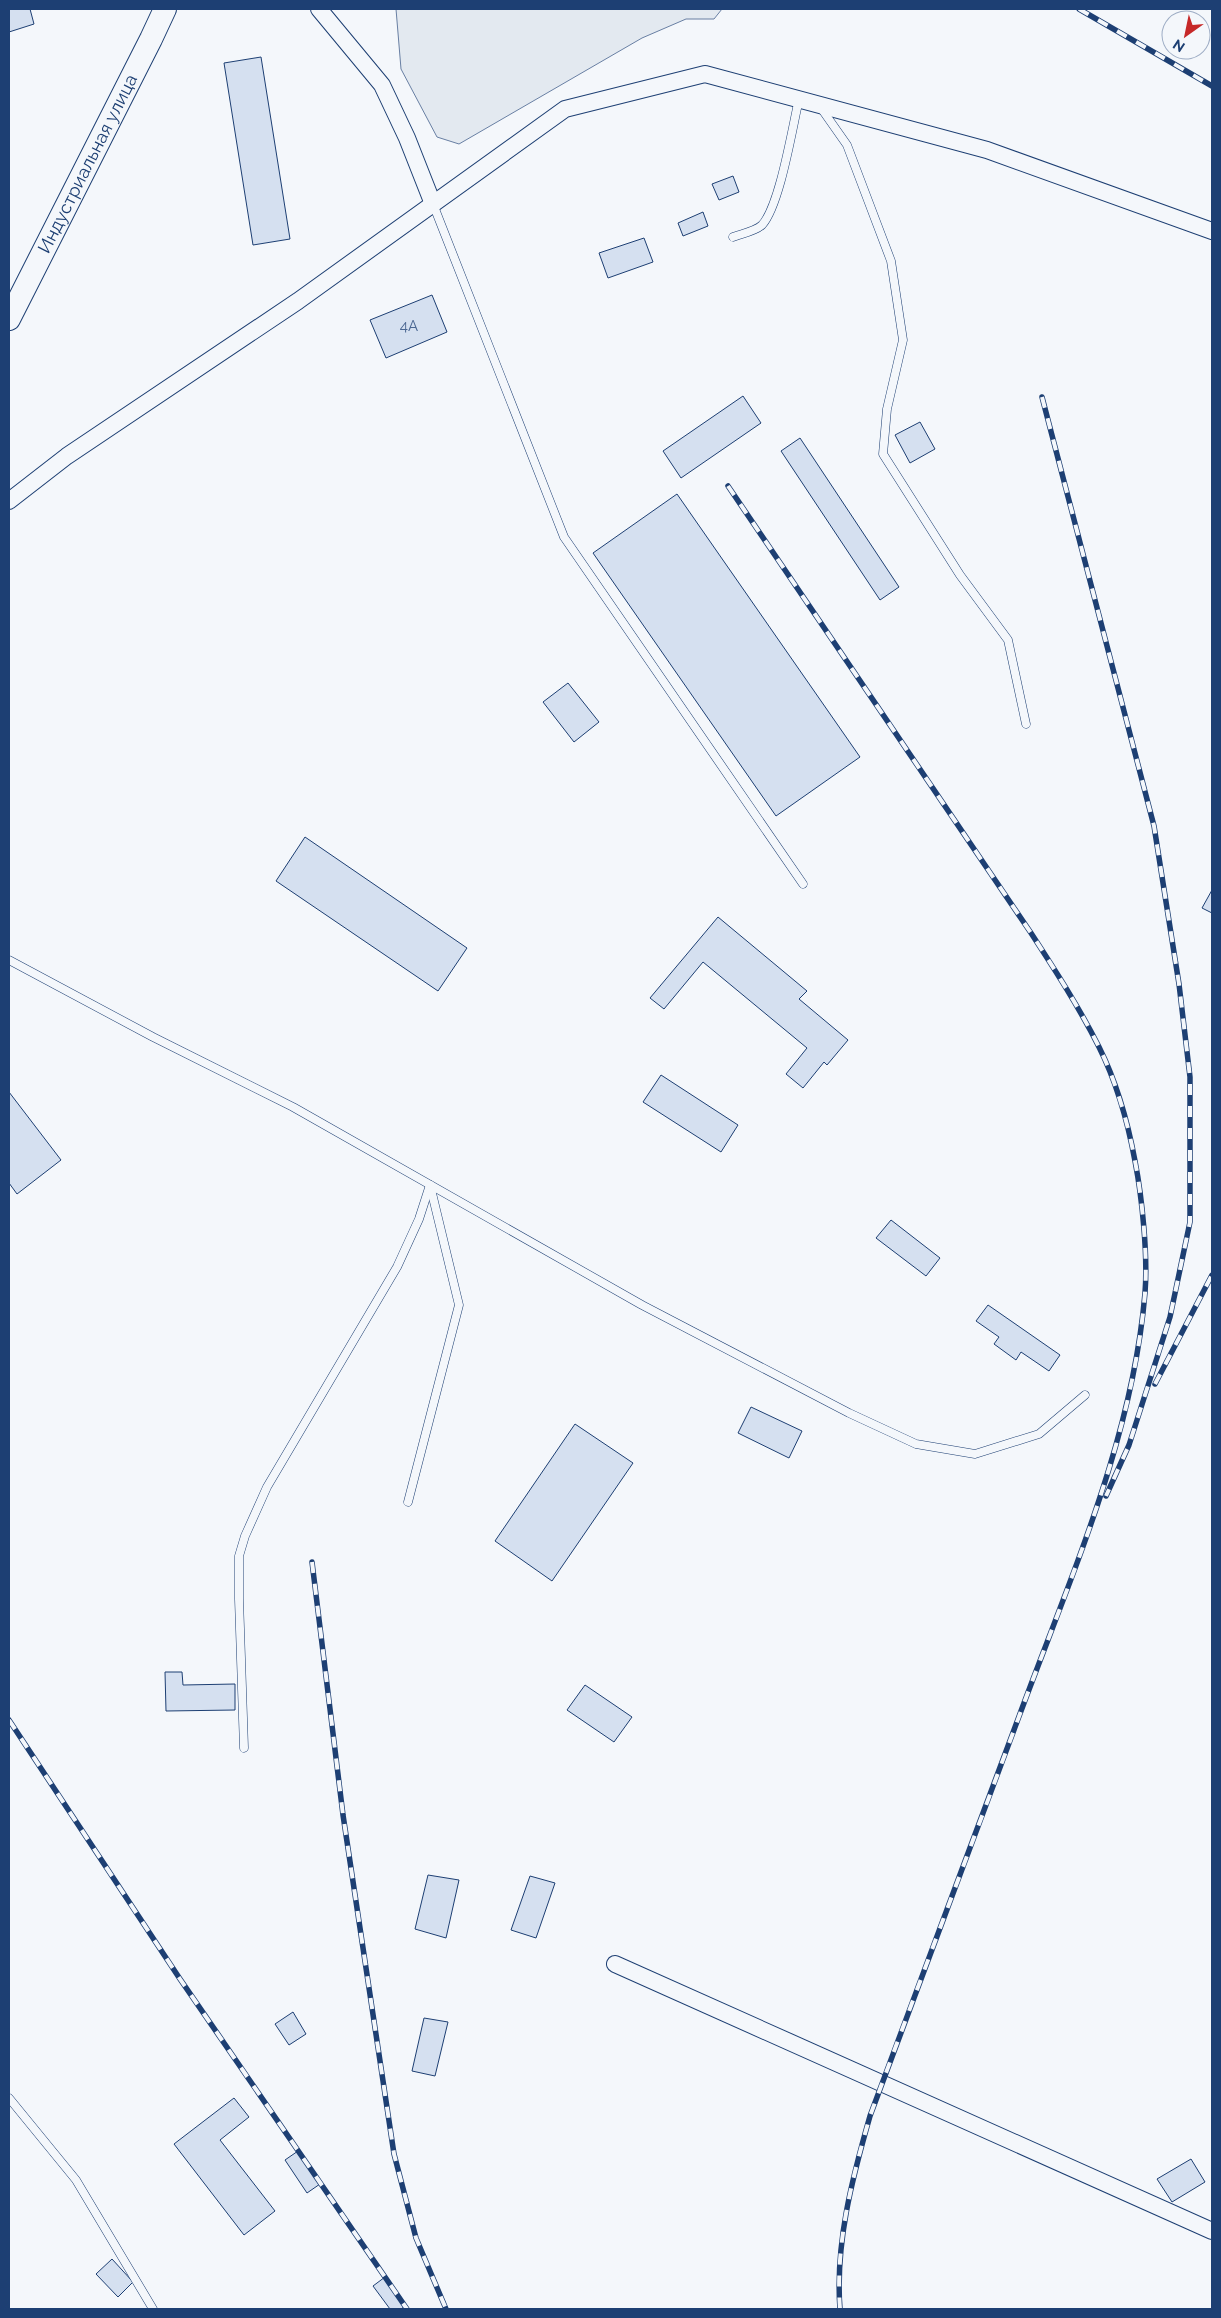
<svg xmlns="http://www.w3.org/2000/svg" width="1221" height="2318" viewBox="0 0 1221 2318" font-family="Raleway,sans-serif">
<rect width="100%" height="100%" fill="#f4f7fb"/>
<polygon fill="#e3e9f0" stroke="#687fa3" points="396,9 722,9 714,19 686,19 642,38 459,144 437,137 401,69"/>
<g fill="#d5e0f0" stroke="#1d3f73">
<polygon points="9,9 30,9 34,24 9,32"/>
<polygon points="261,57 290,239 253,245 224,63"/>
<polygon points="733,176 739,192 719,200 712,184"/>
<polygon points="703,212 708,226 683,236 678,223"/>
<polygon points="644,238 653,262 608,278 599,253"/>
<polygon points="432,295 447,332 386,358 370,320"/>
<polygon points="743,396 761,423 681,478 663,451"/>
<polygon points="920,422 935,449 910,463 895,435"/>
<polygon points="800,438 899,587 880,600 781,451"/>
<polygon points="677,494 860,757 776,816 593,553"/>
<polygon points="568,683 599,722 574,742 543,702"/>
<polygon points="305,837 467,948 438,991 276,881"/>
<polygon points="1212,890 1212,913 1202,908"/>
<polygon points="718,917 807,991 799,999 848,1040 827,1065 824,1062 803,1088 786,1074 807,1048 703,962 664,1009 650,998"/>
<polygon points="661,1075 738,1125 721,1152 643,1102"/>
<polygon points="9,1092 61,1160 17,1194 9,1183"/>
<polygon points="891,1220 940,1258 926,1276 876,1238"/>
<polygon points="988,1305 1060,1355 1049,1371 1021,1352 1016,1360 994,1344 999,1337 976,1321"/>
<polygon points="751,1407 802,1431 789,1458 738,1433"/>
<polygon points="575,1424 633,1463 552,1581 495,1541"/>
<polygon points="165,1672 182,1672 183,1685 235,1684 235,1710 166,1711"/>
<polygon points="585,1685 632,1717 614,1742 567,1710"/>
<polygon points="428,1875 459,1880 446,1938 415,1929"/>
<polygon points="530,1876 555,1883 536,1938 511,1930"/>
<polygon points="293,2012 306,2034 289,2045 275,2024"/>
<polygon points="424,2018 448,2022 435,2076 412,2071"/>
<polygon points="234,2098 249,2117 220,2140 275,2211 244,2235 174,2144"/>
<polygon points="298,2151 320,2184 307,2193 285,2160"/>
<polygon points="1191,2159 1205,2182 1172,2202 1157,2179"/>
<polygon points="112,2259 133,2282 118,2297 96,2274"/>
<polygon points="385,2277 405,2306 401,2309 390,2309 373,2286"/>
</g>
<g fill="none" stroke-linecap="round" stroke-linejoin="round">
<g stroke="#1d3f73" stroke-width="9">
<g id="service">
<polyline points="821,108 847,145 891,261 903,340 887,409 883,454 960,575 1008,640 1026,724"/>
<polyline points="433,204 564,537 803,884"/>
<path d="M733,237C741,234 756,231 762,225C780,205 792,129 799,99"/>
<polyline points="9,960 153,1037 293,1107 642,1305 849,1413 916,1444 975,1454 1039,1434 1085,1395"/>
<polyline points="408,1502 459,1305 430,1185"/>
<polyline points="244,1748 239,1599 239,1556 245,1536 267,1487 397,1267 419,1219 430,1185"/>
<polyline points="9,2098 76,2180 153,2309"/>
</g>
</g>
<g stroke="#1d3f73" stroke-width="18">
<g id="minor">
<polyline points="319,9 382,85 407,138 433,204"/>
<polyline points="9,501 67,456 298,301 565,109 705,74 987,150 1212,231"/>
<polyline points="615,1964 1212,2231"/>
</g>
</g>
<g stroke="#1d3f73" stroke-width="24">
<g id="secondary">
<path id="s1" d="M9,319L151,39L165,9"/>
</g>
</g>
<use href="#service" stroke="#f4f7fb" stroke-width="8"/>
<use href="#minor" stroke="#f4f7fb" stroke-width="16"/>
<use href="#secondary" stroke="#f4f7fb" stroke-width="22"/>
<g stroke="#1d3f73" stroke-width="5.5">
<g id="rail">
<polyline points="1079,9 1212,86"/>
<polyline points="1042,397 1154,826 1179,984 1190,1077 1190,1222 1170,1317 1129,1445 1106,1496"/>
<path d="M728,486L1031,933C1055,970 1079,1007 1099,1047C1116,1081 1128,1123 1135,1161C1142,1197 1148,1255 1145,1293C1133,1435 1074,1569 1024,1703C973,1841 921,1978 870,2116C852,2179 835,2244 840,2309"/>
<polyline points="1155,1384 1212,1275"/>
<polyline points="312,1562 343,1815 394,2154 416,2238 446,2309"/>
<polyline points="9,1720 180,1979 407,2309"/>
</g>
</g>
<use href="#rail" stroke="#f4f7fb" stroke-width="4" stroke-dasharray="11" stroke-linecap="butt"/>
</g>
<g text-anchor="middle" stroke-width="4" stroke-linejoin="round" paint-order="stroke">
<g font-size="15" fill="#4b6792">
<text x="409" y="331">4А</text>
</g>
<g font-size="18" fill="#1d3f73" stroke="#f4f7fb">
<text dy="6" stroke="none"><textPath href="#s1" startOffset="174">Индустриальная улица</textPath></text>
</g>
</g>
<rect width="1221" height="2318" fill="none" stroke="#1d3f73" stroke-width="20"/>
<g transform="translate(1186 35) rotate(213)"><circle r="24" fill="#f4f7fb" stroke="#9eadc5"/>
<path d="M0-4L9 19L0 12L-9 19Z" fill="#c62828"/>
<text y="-8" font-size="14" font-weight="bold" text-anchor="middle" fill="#1d3f73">N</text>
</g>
</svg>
